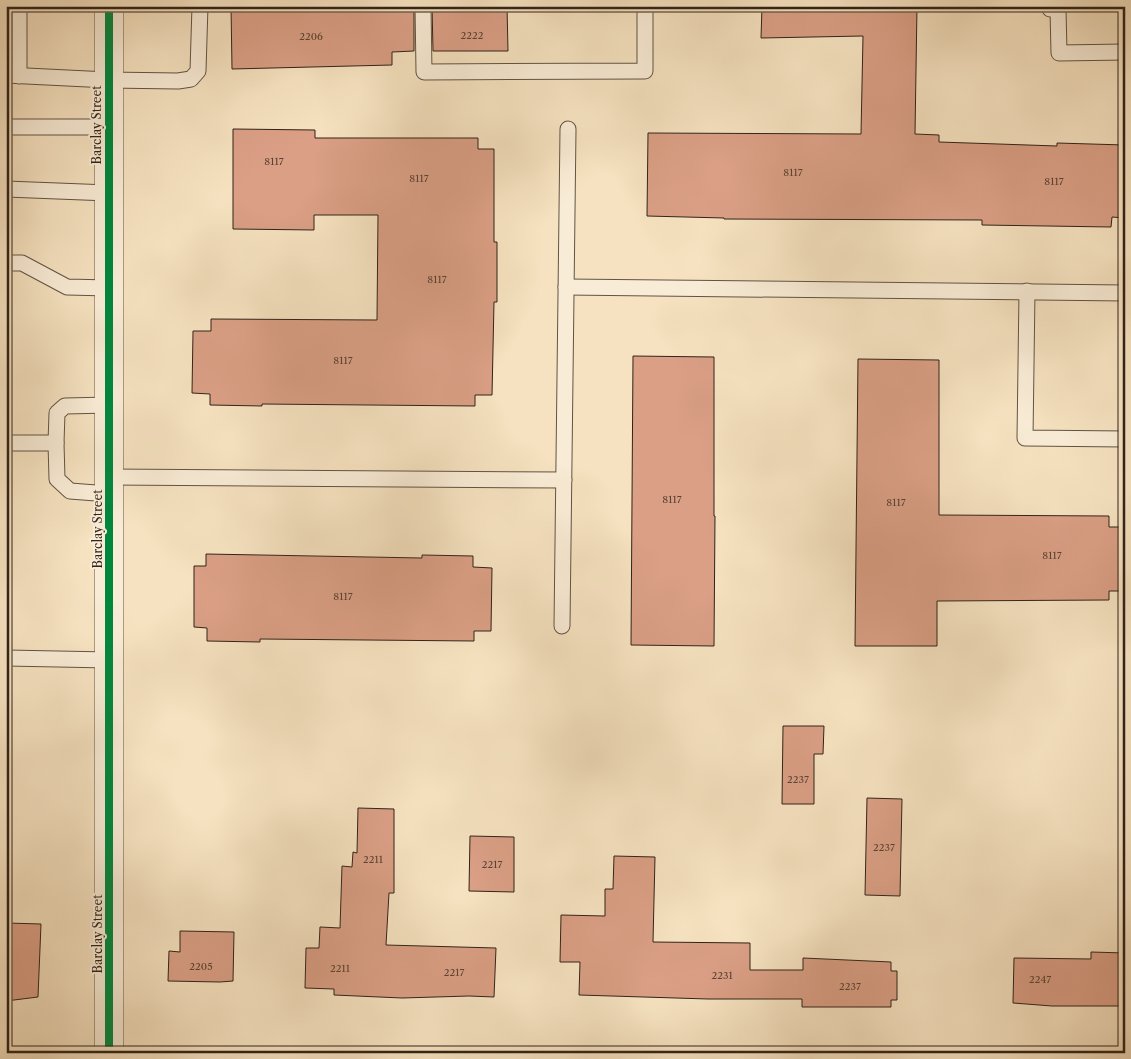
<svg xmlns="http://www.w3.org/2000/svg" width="1131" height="1059" viewBox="0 0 1131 1059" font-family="'Libre Caslon Text',serif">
<rect width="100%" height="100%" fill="#f6e2c0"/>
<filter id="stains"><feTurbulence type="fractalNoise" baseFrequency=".004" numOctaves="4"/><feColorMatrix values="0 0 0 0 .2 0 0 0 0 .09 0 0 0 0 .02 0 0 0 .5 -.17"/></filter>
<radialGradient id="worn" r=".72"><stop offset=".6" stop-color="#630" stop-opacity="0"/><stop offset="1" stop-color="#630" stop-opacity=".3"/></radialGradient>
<g fill="#da9f85" stroke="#312319">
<polygon points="231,6 414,6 414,51 392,52 392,65 232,69"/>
<polygon points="432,6 507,6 508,51 433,51"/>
<polygon points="762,6 917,6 915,134 939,135 939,142 1057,146 1057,143 1125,145 1125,218 1112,217 1111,227 982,225 982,220 724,219 724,218 647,216 648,133 861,134 863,36 761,38"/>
<polygon points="233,129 315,130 315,138 478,138 478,149 494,149 494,242 497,242 497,302 494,302 492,395 475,395 475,406 262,404 262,406 210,405 210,394 192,393 193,331 211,331 211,319 377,320 378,215 314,215 314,230 233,229"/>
<polygon points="633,356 714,357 714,516 715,516 714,646 631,645"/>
<polygon points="858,359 939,360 939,515 1109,516 1109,527 1125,527 1125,591 1109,591 1109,600 937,601 937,646 855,646"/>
<polygon points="206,554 422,558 422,555 473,556 473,567 492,568 491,631 474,631 474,641 260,639 260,642 207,641 207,628 194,627 194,566 206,566"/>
<polygon points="783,726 824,726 823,754 814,754 814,804 782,804"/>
<polygon points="867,798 902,799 900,896 865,895"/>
<polygon points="358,808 394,809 394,893 389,893 386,945 496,948 494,997 469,996 402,998 334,995 334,989 305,988 306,948 319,948 320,927 340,928 342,866 352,867 353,852 357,853"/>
<polygon points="470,836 514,837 514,892 469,891"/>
<polygon points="614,856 655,857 653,942 750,943 750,970 803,970 803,958 891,962 891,971 897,971 897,1000 891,1000 891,1007 802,1007 802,999 708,999 579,995 580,962 560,962 561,915 605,916 605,889 613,889"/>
<polygon points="6,923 41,924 38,997 6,1001"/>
<polygon points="180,931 234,932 233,981 220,982 168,981 169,951 180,952"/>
<polygon points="1091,952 1125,953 1125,1006 1052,1006 1013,1003 1014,958 1091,959"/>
</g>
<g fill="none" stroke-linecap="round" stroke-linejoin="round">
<g stroke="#625343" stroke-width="17">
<g id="service">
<polyline points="423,6 424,72 645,71 645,6"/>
<polyline points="1050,6 1050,9 1058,9 1059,53 1125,52"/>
<polyline points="6,75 108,80 178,81 191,79 198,71 200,6"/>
<polyline points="19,76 19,6"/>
<polyline points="6,127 108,127"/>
<polyline points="6,189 109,193"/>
<polyline points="6,263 22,263 67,287 109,288"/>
<polyline points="566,287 1125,293"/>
<polyline points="1027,291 1025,438 1125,439"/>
<polyline points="6,443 56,443 57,479 70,491 109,494"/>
<polyline points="56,443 57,413 65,406 109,405"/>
<polyline points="109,477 564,480"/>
<polyline points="562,626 568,129"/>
<polyline points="6,658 109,660"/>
</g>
</g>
<g stroke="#625343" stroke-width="29">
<polyline id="minor" points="109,6 109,1053"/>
</g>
<use href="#service" stroke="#f9ecd6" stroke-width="15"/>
<use href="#minor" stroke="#f9ecd6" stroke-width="28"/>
<g stroke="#f9ecd6" stroke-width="11">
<polyline id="cycleway" points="109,6 109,1053"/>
</g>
<use href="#cycleway" stroke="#00873e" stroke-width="8"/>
</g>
<g text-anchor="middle" stroke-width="4" stroke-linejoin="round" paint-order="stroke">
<g font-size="10" fill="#5b4234">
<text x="472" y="39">2222</text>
<text x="311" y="40">2206</text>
<text x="274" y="165">8117</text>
<text x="793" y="176">8117</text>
<text x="419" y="182">8117</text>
<text x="1054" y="185">8117</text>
<text x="437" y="283">8117</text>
<text x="343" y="364">8117</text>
<text x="672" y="503">8117</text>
<text x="896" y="506">8117</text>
<text x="1052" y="559">8117</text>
<text x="343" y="600">8117</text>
<text x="798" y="783">2237</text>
<text x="884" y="851">2237</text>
<text x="373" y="863">2211</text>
<text x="492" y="868">2217</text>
<text x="201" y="970">2205</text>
<text x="340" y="972">2211</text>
<text x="454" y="976">2217</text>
<text x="722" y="979">2231</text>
<text x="1040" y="983">2247</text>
<text x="850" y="990">2237</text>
</g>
<g font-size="12" fill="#312319" stroke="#f9ecd6">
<text transform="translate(97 125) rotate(-90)" y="4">Barclay Street</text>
<text transform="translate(98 529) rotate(-90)" y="4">Barclay Street</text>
<text transform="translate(98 934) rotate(-90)" y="4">Barclay Street</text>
</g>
</g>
<rect width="1131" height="1059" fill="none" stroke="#f6e2c0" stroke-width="25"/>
<rect x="8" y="8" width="1116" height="1044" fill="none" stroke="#312319" stroke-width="2.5"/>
<rect x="12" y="12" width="1106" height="1034" fill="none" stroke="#312319"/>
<rect width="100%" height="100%" filter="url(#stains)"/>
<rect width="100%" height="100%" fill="url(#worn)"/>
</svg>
